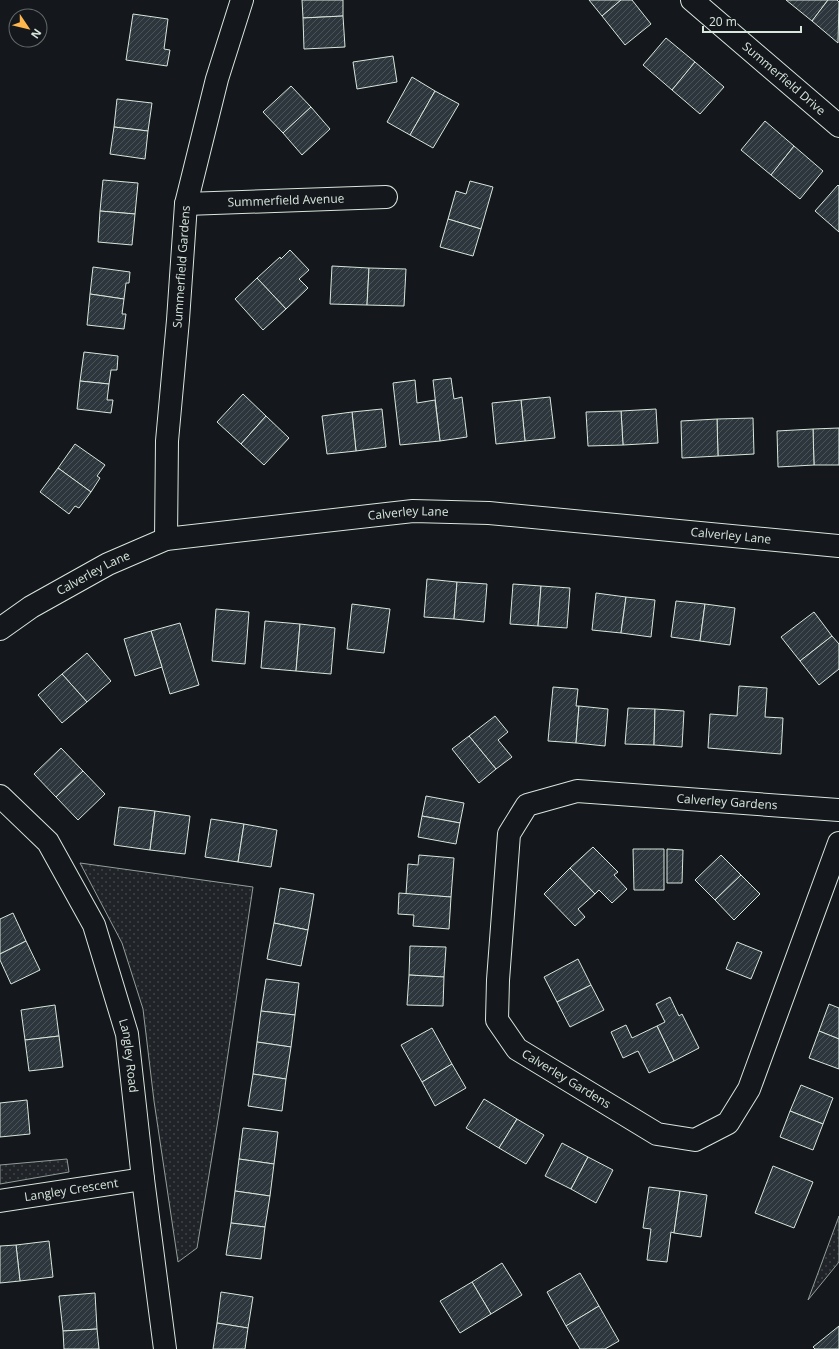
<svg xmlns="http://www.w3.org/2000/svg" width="839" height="1349" viewBox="0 0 839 1349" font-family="'Open Sans',sans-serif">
<defs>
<pattern id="grass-dots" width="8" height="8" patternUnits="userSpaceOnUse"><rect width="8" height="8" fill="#202428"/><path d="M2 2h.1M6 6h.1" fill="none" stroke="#404447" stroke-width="1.8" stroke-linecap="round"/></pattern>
<pattern id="building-hatch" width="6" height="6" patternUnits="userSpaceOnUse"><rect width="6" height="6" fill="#2c363c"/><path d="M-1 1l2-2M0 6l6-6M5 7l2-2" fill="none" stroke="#4a5358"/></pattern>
</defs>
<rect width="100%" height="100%" fill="#14181c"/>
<g fill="url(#grass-dots)" stroke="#939e99">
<polygon points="80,863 253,887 219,1114 197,1248 178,1262 154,1101 143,1009 122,943"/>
<polygon points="67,1159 69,1172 0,1184 0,1165"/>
<polygon points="839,1216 839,1262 808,1300"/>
</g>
<g fill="url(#building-hatch)" stroke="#d8e6dc">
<polygon points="302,0 343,0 343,16 303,18"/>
<polygon points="589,0 621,0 602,16"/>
<polygon points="621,0 632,0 651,24 625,45 602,16"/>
<polygon points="786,0 828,0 812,21"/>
<polygon points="828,0 837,0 839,2 838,43 812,21"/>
<polygon points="133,14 168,19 164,49 170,50 167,66 126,60"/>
<polygon points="343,16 345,47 304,49 303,18"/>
<polygon points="666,38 695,62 672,90 643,65"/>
<polygon points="393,56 397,82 357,89 353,62"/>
<polygon points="695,62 724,87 700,114 672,90"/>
<polygon points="412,77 435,91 410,135 387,122"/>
<polygon points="291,86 311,107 283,133 263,112"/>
<polygon points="435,91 459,104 433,148 410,135"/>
<polygon points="117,99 152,103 148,131 114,127"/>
<polygon points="311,107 330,129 302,155 283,133"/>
<polygon points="765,121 794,146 771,175 741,150"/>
<polygon points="114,127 148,131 145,159 110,154"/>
<polygon points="794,146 823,171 800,199 771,175"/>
<polygon points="103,180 138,183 135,214 100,211"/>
<polygon points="470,181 493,187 481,229 448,219 456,191 466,194"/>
<polygon points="838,185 839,186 839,232 815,211"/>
<polygon points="100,211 135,214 132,245 98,242"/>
<polygon points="448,219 481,229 473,256 440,247"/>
<polygon points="290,250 309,270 299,279 308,288 286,309 257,278 280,257 281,259"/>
<polygon points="332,266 369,268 367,305 330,304"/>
<polygon points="93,267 130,272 129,283 126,283 124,299 90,294"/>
<polygon points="369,268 406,269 404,306 367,305"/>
<polygon points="257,278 286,309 263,330 235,299"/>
<polygon points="90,294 124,299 122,314 126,314 124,329 87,325"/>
<polygon points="84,352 118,356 117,370 111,370 109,384 80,381"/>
<polygon points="451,378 454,399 462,397 467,437 440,441 433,380"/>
<polygon points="415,380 417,403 435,400 440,441 400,445 393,383"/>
<polygon points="80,381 109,384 107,400 113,400 111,413 77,409"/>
<polygon points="243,394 266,416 241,444 217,422"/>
<polygon points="550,397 555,438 525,441 521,400"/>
<polygon points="521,400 525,441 496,444 492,403"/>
<polygon points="382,409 386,447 356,451 352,412"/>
<polygon points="656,409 658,443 623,445 621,411"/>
<polygon points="621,411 623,445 588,446 586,412"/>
<polygon points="352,412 356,451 327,454 322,416"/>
<polygon points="266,416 289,438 264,465 241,444"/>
<polygon points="753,418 754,454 718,456 717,419"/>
<polygon points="717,419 718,456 682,458 681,421"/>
<polygon points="839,428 839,465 814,465 813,429"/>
<polygon points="813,429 814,465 778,467 777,431"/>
<polygon points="75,444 105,465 97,476 100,478 91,492 58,468"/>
<polygon points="58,468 91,492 79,508 75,506 69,514 40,492"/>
<polygon points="427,579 457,582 454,619 424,617"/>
<polygon points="457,582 487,584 484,622 454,619"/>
<polygon points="513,584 541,586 538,626 510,624"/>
<polygon points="541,586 570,588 567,628 538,626"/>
<polygon points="596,593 626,597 621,633 592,630"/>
<polygon points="626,597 655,600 651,637 621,633"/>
<polygon points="676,601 705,604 700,641 671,637"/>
<polygon points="352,604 390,609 384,653 347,649"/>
<polygon points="705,604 735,608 730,645 700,641"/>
<polygon points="216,609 249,612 245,664 212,661"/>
<polygon points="814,612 832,636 800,661 781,637"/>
<polygon points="265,621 300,624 296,671 261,668"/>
<polygon points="180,623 199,685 170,694 151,631"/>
<polygon points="300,624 335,628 331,674 296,671"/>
<polygon points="151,631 162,667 135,676 124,639"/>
<polygon points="832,636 839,644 839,669 819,685 800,661"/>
<polygon points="87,653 111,681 87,702 62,674"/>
<polygon points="62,674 87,702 62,723 38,695"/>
<polygon points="739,686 767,688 765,717 783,718 781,754 708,748 710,714 737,716"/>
<polygon points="553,687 578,689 576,706 579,706 576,743 548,741"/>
<polygon points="579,706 608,709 605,746 576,743"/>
<polygon points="628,708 655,709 654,745 625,744"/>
<polygon points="655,709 684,711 682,747 654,745"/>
<polygon points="495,716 508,732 498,740 512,757 496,769 469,736"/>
<polygon points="469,736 496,769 479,783 452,749"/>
<polygon points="61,748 83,771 56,797 34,774"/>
<polygon points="83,771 105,794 78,820 56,797"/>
<polygon points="426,796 464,803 460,823 422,816"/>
<polygon points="119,807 155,811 150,850 114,845"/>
<polygon points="155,811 190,816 185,854 150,850"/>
<polygon points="422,816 460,823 456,844 418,837"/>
<polygon points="211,819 244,824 238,862 205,857"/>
<polygon points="244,824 277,830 271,867 238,862"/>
<polygon points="593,847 618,872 614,875 627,889 612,903 599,890 595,894 570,868"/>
<polygon points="633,849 664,849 664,890 634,890"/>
<polygon points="667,849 683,850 682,883 667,883"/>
<polygon points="419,855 454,858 451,897 406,894 408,864 418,865"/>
<polygon points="721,855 741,875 715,900 695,880"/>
<polygon points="570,868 595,894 578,909 585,917 575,926 544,894"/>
<polygon points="741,875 760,894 734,920 715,900"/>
<polygon points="280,888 314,894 308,930 274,923"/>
<polygon points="399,893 451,897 449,929 413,926 414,915 398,914"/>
<polygon points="13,913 26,941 0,954 0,919"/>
<polygon points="274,923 308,930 301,966 267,959"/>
<polygon points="26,941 40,970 11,984 0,960 0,954"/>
<polygon points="737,942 762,952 751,979 726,969"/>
<polygon points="410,946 446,947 444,977 409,975"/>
<polygon points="578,959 591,985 557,1002 544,977"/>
<polygon points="409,975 444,977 443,1006 407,1005"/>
<polygon points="266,979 299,983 295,1015 261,1011"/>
<polygon points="591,985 604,1010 570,1027 557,1002"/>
<polygon points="670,997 679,1016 682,1014 699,1048 674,1061 657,1026 665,1022 656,1004"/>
<polygon points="829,1004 839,1008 839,1039 819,1031"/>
<polygon points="55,1005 59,1036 25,1040 21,1010"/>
<polygon points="261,1011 295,1015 291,1047 257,1042"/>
<polygon points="626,1025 632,1038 657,1026 674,1061 649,1073 638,1051 623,1058 611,1032"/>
<polygon points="432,1028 452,1064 422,1082 401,1045"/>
<polygon points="819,1031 839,1039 839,1069 809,1058"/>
<polygon points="59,1036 63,1067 29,1071 25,1040"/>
<polygon points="257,1042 291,1047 286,1079 253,1074"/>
<polygon points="452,1064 466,1088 435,1106 422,1082"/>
<polygon points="253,1074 286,1079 282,1111 248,1106"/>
<polygon points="801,1085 833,1098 823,1124 790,1111"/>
<polygon points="484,1099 517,1119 499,1148 466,1128"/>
<polygon points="27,1100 30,1134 0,1137 0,1103"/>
<polygon points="790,1111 823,1124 813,1150 780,1137"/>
<polygon points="517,1119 544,1135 526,1164 499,1148"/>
<polygon points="243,1128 278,1132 274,1164 239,1159"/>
<polygon points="562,1143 588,1157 571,1189 545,1176"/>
<polygon points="588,1157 613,1170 596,1203 571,1189"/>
<polygon points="239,1159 274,1164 270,1196 235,1191"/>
<polygon points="773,1166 813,1182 794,1228 755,1213"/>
<polygon points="649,1187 680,1191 674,1233 671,1232 667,1262 647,1260 651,1229 643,1228"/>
<polygon points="235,1191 270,1196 265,1227 231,1223"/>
<polygon points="680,1191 707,1195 701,1237 674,1233"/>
<polygon points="231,1223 265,1227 261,1259 226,1255"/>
<polygon points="49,1241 53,1277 20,1281 16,1245"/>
<polygon points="16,1245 20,1281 0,1283 0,1246"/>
<polygon points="502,1263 522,1295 491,1314 472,1282"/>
<polygon points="580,1273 599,1306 566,1326 547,1292"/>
<polygon points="472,1282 491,1314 460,1333 440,1301"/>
<polygon points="221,1292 253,1297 248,1328 217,1323"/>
<polygon points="95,1293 97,1329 63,1331 59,1296"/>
<polygon points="599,1306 619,1341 605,1349 580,1349 566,1326"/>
<polygon points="217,1323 248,1328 245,1349 213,1349"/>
<polygon points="839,1326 839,1349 815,1349 813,1347"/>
<polygon points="97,1329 99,1349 64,1349 63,1331"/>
</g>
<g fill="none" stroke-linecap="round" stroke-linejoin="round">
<g stroke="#d8e6dc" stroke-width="24">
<g id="minor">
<path id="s1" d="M692,0L839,126"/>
<path id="s2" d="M186,204L386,197"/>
<path id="s3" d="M166,539L167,441L178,320L186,204L217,79L242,0"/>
<path id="s4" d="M0,629L31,607L108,564L166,539L413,511L489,513L839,546"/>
<path id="s5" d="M0,796L48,842L94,925L127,1034L143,1179L165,1349"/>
<path id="s6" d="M839,810L577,791L527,805L509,834L498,980L497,1020L517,1049L657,1134L695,1140L728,1123L749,1089L839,843"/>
<path id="s7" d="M0,1201L143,1179"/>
</g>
</g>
<use href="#minor" stroke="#14181c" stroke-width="22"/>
</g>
<g text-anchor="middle" stroke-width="3" stroke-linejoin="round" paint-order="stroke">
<g font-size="12" fill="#d8e6dc" stroke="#14181c">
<text dy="4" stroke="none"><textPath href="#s1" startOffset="121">Summerfield Drive</textPath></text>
<text dy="4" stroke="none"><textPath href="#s2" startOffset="100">Summerfield Avenue</textPath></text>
<text dy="4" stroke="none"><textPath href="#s3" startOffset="273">Summerfield Gardens</textPath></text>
<text dy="4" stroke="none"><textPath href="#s4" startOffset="433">Calverley Lane</textPath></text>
<text dy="4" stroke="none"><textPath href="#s4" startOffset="757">Calverley Lane</textPath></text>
<text dy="4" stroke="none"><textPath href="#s4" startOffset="109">Calverley Lane</textPath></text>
<text transform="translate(727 802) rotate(4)" y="4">Calverley Gardens</text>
<text dy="4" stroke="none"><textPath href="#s5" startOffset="297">Langley Road</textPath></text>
<text dy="4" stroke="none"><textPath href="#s6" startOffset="628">Calverley Gardens</textPath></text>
<text dy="4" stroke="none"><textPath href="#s7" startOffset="72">Langley Crescent</textPath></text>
</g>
</g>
<g transform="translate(28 28) rotate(125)"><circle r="19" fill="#14181c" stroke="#626a69"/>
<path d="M0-3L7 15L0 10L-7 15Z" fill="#ffb74d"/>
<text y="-6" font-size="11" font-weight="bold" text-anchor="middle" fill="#d8e6dc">N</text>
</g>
<path d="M703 26v6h98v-6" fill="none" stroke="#d8e6dc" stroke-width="2"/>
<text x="709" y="26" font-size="12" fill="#d8e6dc" stroke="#14181c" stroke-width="3" paint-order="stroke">20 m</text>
</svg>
